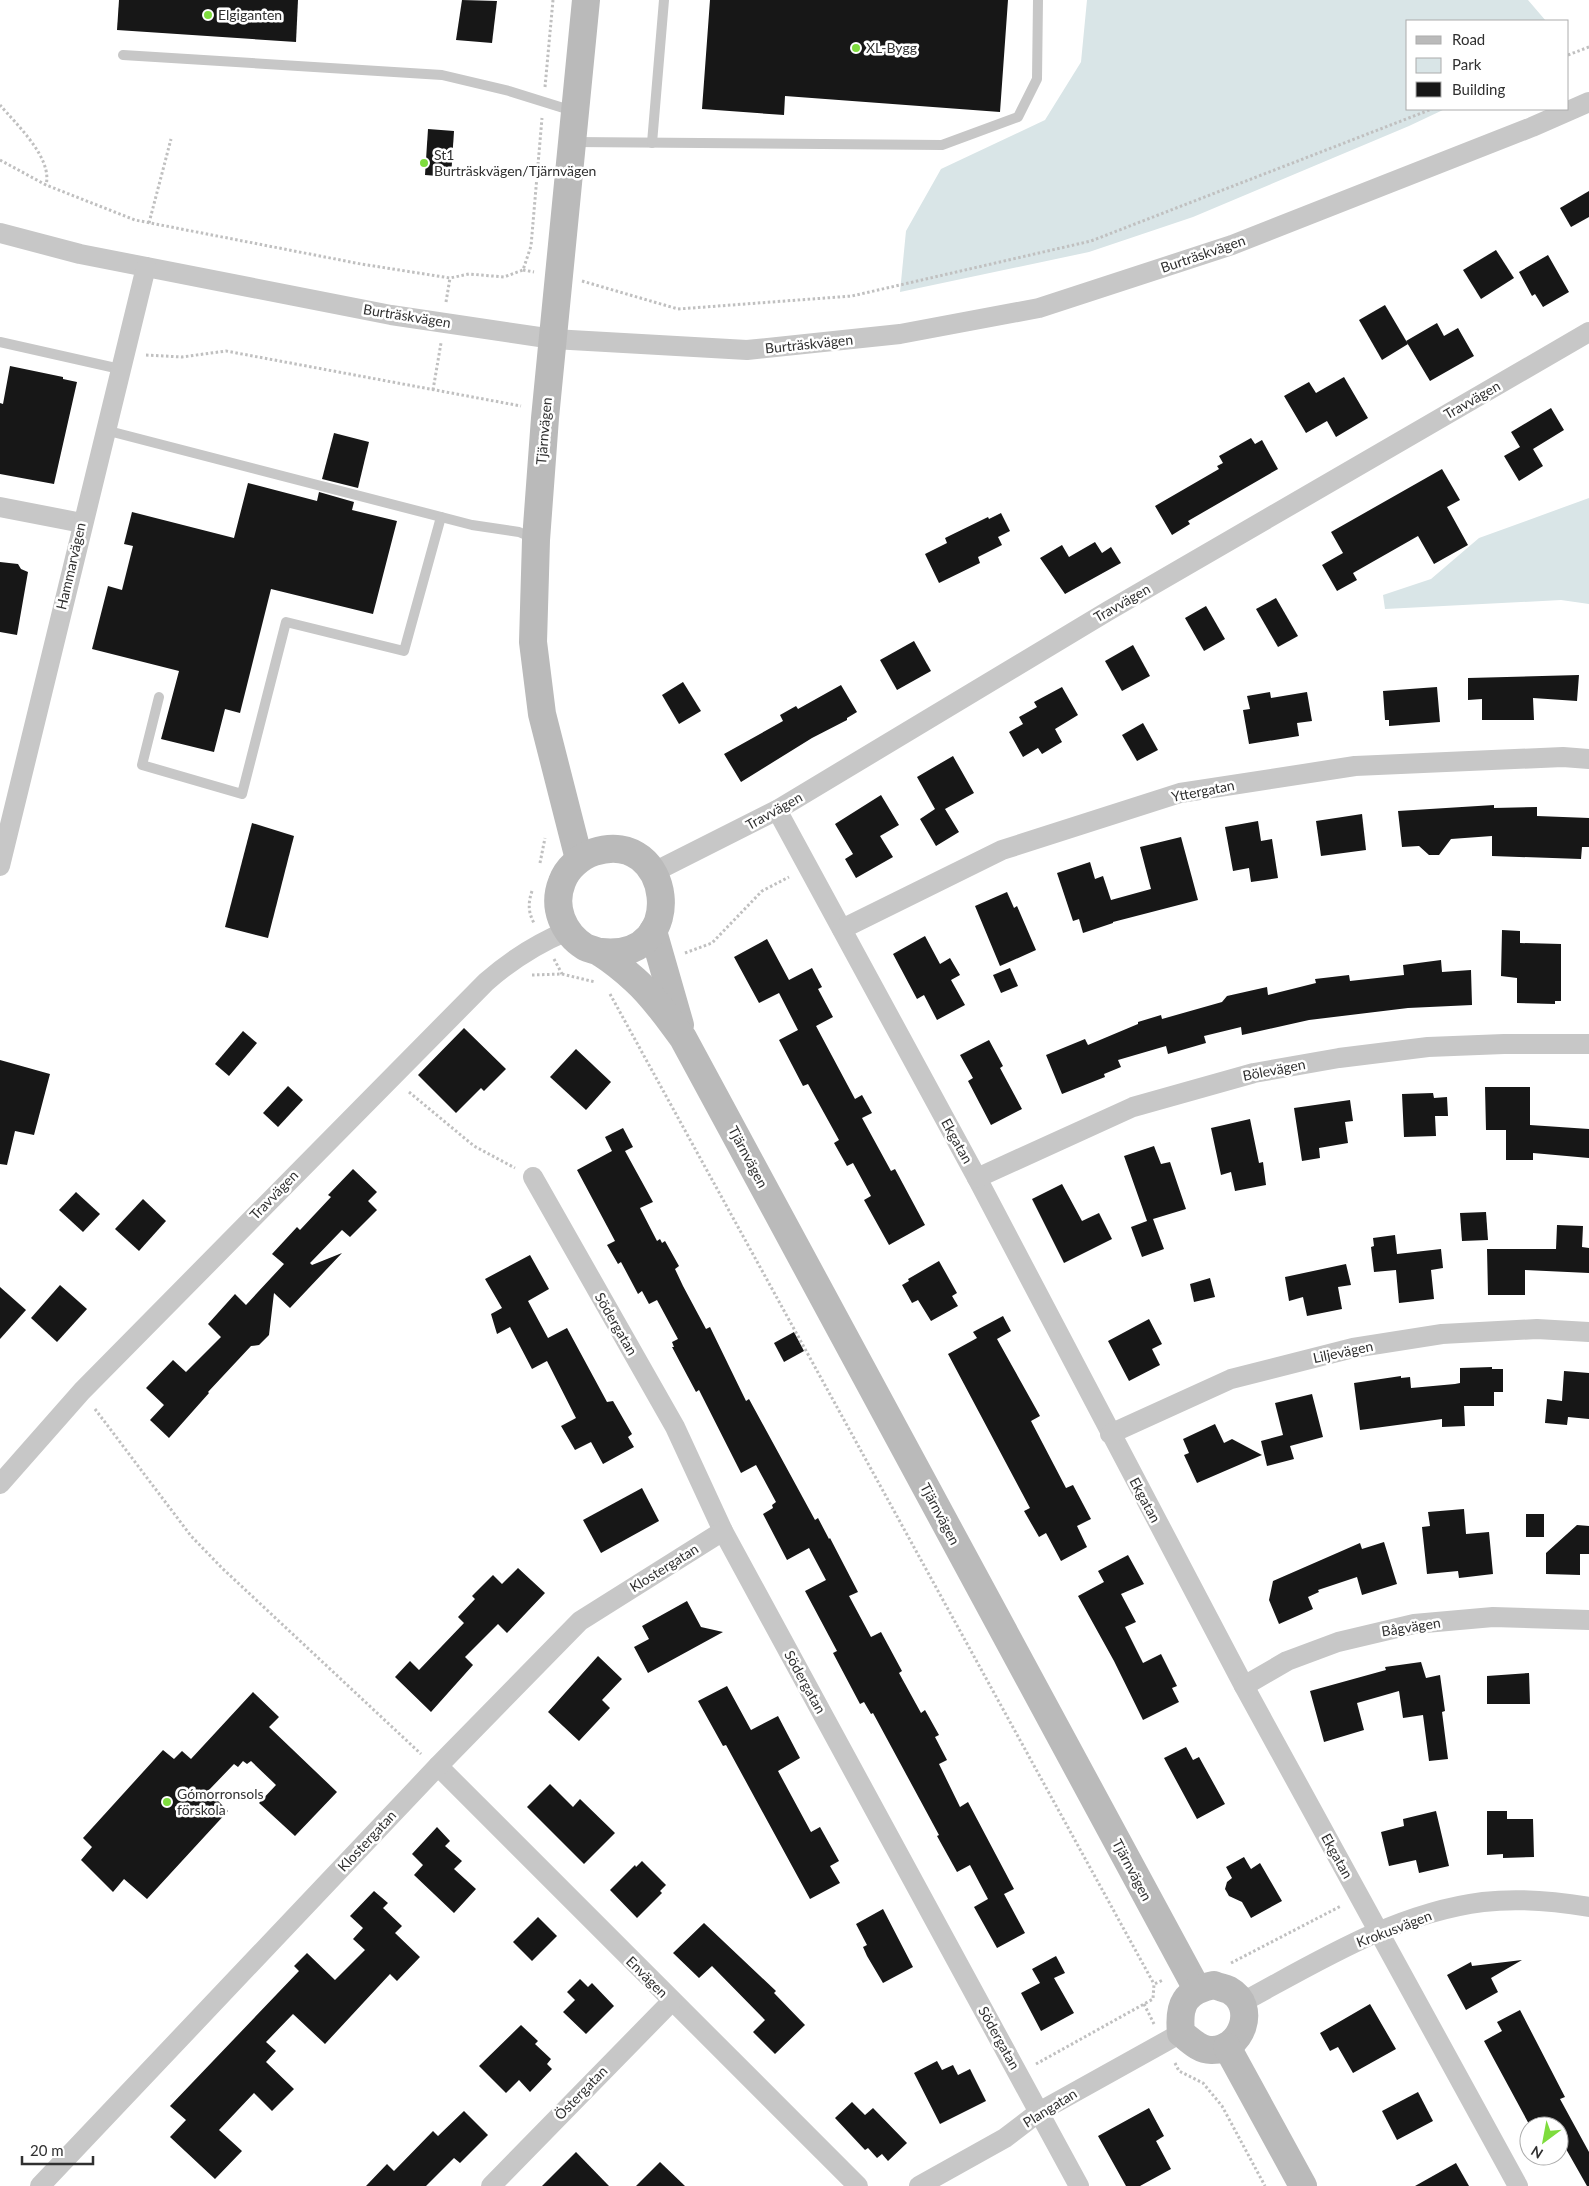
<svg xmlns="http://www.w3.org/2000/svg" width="1589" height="2186" viewBox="0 0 1589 2186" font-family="Lato,sans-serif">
<rect width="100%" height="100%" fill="#fff"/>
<g fill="#d9e5e7">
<polygon points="1087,0 1528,0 1546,21 1408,21 1408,109 1445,109 1409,126 1193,217 1089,252 900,292 906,231 941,169 1045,120 1081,62"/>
<polygon points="1589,498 1589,604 1561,600 1385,609 1383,595 1431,579 1479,538"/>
</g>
<g fill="#171717">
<polygon points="119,0 298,0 296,42 117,30"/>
<polygon points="462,0 497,1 492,43 456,40"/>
<polygon points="710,0 1008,0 1000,112 785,96 784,115 702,109"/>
<polygon points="428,129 454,131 451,177 425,175"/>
<polygon points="1589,191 1589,217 1571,227 1560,208"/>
<polygon points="1496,250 1514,278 1481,299 1463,270"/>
<polygon points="1548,255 1569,292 1543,307 1535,294 1532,296 1519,272"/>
<polygon points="1385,305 1408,344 1382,360 1359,320"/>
<polygon points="1437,323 1444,336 1458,328 1474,356 1430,381 1406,341"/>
<polygon points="10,366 63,377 63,379 77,382 54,484 0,474 0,403 3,404"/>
<polygon points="1344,377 1368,418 1336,437 1327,421 1306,433 1284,396 1309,382 1316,393"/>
<polygon points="1551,408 1564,430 1533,449 1543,466 1519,481 1504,456 1520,447 1511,432"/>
<polygon points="334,433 369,442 358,488 322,479"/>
<polygon points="1251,438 1255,444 1262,440 1278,469 1188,521 1190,524 1172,535 1155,506 1219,469 1217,466 1223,463 1219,456"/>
<polygon points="1442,469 1460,500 1447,507 1468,545 1434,564 1418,536 1353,573 1357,580 1337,591 1322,565 1343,553 1331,532"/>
<polygon points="248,483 317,501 319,492 354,502 352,510 397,521 373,614 271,589 240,713 225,709 214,752 161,739 179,671 92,649 108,586 122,590 133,546 124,544 132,512 234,538"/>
<polygon points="1001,513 1010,531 998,537 1002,545 978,557 980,563 939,583 925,554 947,543 945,538 988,517 989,519"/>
<polygon points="1095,542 1102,553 1111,547 1121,563 1065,594 1040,558 1062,545 1069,557"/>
<polygon points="0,562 18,564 21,569 28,572 17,635 0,632"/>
<polygon points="1276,598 1298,636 1278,647 1256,609"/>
<polygon points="1206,606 1225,639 1204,651 1185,618"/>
<polygon points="914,641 931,671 897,690 880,660"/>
<polygon points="1133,645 1150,676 1122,691 1105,661"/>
<polygon points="1579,675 1577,701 1533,698 1534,720 1482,720 1482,699 1468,700 1468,678"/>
<polygon points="683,682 701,711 679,724 662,695"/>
<polygon points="841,685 857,712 847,718 847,720 812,738 741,782 724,754 783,721 780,715 796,706 798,709"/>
<polygon points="1062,687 1078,715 1055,729 1062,742 1042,754 1038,748 1023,757 1009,732 1023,724 1019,717 1037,707 1034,702"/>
<polygon points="1437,687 1440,722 1389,726 1389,720 1385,720 1383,691"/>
<polygon points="1270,692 1271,698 1307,692 1312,721 1297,723 1299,736 1249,744 1243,710 1250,709 1247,696"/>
<polygon points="1143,723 1158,750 1137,761 1122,735"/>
<polygon points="953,756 974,793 945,809 959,832 936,846 920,819 935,809 917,777"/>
<polygon points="881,795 899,825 880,836 893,857 856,878 845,859 853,854 835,824"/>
<polygon points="1494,805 1494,808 1537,807 1537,816 1589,818 1589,847 1582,847 1581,859 1492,856 1492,836 1451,839 1439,855 1429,855 1419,846 1402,847 1398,811"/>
<polygon points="1362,814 1366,850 1321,856 1316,821"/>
<polygon points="1258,821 1261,841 1272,839 1278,878 1251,882 1249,868 1233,871 1225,827"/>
<polygon points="252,823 294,836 268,938 225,927"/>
<polygon points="1181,837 1198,900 1113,922 1113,923 1083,933 1079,919 1073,921 1057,873 1090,862 1095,879 1103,876 1111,900 1151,889 1140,847"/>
<polygon points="1007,892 1014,908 1017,906 1036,950 1000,966 975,906"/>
<polygon points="1502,930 1520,931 1520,943 1561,944 1561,1001 1555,1001 1555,1004 1517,1003 1517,978 1501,976"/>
<polygon points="925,936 940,964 950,958 960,975 951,980 965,1005 937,1020 924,995 917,999 893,954"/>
<polygon points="767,939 789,980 812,968 822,987 818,989 833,1017 816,1026 855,1099 862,1095 872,1113 862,1118 891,1171 895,1169 925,1225 889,1245 864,1200 871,1196 853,1163 847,1166 834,1143 839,1140 808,1084 803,1086 779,1040 798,1030 779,993 759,1003 734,957"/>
<polygon points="1441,960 1442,972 1471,970 1472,1005 1408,1008 1309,1020 1242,1035 1241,1027 1204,1036 1206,1043 1168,1054 1166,1046 1118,1060 1121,1067 1104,1074 1105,1077 1062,1094 1046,1055 1085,1039 1088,1045 1138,1024 1138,1022 1161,1015 1162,1019 1222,1002 1227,996 1267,987 1268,995 1316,983 1315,979 1349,975 1350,981 1404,975 1403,965"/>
<polygon points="1010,968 1018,986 1001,993 993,975"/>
<polygon points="464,1028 506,1069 484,1091 481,1088 456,1113 418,1075"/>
<polygon points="243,1031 257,1043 229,1076 215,1064"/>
<polygon points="989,1040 1003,1066 1000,1068 1022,1109 991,1125 968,1081 973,1078 960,1055"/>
<polygon points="576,1049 611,1082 586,1110 550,1077"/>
<polygon points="0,1060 50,1074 34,1135 15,1131 7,1165 0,1164"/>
<polygon points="288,1086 303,1100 278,1127 263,1113"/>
<polygon points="1485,1087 1530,1087 1530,1125 1589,1129 1589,1158 1533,1153 1533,1160 1506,1160 1506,1130 1486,1130"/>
<polygon points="1433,1093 1434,1098 1447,1097 1448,1116 1435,1116 1436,1136 1404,1137 1402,1094"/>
<polygon points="1350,1100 1353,1121 1345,1122 1348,1143 1319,1148 1320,1158 1302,1161 1294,1108"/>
<polygon points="1250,1119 1259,1163 1263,1162 1266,1185 1235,1191 1231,1172 1221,1175 1211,1128"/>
<polygon points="623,1128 633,1147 625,1151 653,1202 640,1208 657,1241 660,1239 662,1243 665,1241 679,1266 675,1269 683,1286 706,1329 710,1327 746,1401 749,1399 815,1520 818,1518 829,1539 830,1538 858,1592 849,1596 871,1637 881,1632 902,1671 899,1673 921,1713 925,1710 939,1735 935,1737 947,1760 939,1764 960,1807 968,1802 1014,1889 1004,1894 1025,1933 997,1948 974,1907 988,1899 970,1865 957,1872 937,1836 939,1835 873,1713 871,1714 864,1702 860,1704 833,1653 837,1651 805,1591 826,1580 809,1548 787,1560 763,1514 773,1508 772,1505 776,1502 756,1465 741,1473 699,1390 696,1392 672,1347 674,1347 672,1342 678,1339 657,1300 649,1304 642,1291 638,1294 621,1262 618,1264 607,1245 615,1241 577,1170 612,1151 605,1137"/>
<polygon points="1154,1146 1161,1164 1170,1162 1186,1209 1153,1219 1164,1249 1142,1257 1131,1227 1147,1221 1124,1156"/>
<polygon points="353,1169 377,1192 368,1201 377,1210 350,1237 342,1230 310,1263 312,1265 342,1253 290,1308 274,1293 269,1335 259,1345 251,1346 208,1392 209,1393 169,1438 150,1420 164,1405 146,1388 173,1360 186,1372 221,1337 208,1324 235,1294 246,1305 284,1264 272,1254 297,1227 300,1230 331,1197 328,1195"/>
<polygon points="1062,1184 1082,1221 1099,1213 1112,1239 1064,1263 1032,1199"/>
<polygon points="76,1192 100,1214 83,1232 59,1210"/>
<polygon points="143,1199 166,1221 139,1251 115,1229"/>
<polygon points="1486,1212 1488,1240 1462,1241 1460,1213"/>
<polygon points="1557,1225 1583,1226 1582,1247 1589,1248 1589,1273 1525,1270 1525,1295 1488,1295 1487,1249 1556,1249"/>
<polygon points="1395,1235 1397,1254 1441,1249 1443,1268 1431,1270 1434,1299 1399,1303 1396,1270 1374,1272 1371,1247 1374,1246 1373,1238"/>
<polygon points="530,1255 549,1289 528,1301 548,1338 567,1328 607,1402 613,1401 632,1434 628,1437 634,1447 603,1464 591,1442 575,1450 561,1426 576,1418 547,1361 532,1369 510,1327 497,1334 491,1314 502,1308 485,1279"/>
<polygon points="939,1261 957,1293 952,1296 958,1306 931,1321 918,1300 912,1303 902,1285 909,1281 908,1279"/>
<polygon points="1346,1264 1351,1285 1338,1287 1342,1309 1307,1316 1303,1297 1289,1301 1285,1277"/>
<polygon points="1210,1278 1215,1297 1194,1302 1190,1284"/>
<polygon points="60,1285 87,1309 57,1342 31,1318"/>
<polygon points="0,1287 26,1310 0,1339"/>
<polygon points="1003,1316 1011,1331 997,1339 1040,1416 1031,1421 1066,1488 1073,1485 1091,1519 1077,1526 1087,1547 1061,1561 1046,1533 1039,1537 1024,1511 1030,1508 948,1354 977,1338 973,1332"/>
<polygon points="1149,1319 1162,1344 1152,1349 1160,1365 1129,1381 1108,1341"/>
<polygon points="794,1332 804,1351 784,1362 774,1343"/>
<polygon points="1492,1367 1492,1369 1503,1369 1503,1392 1494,1392 1494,1406 1464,1406 1465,1426 1442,1427 1442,1419 1360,1430 1354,1383 1401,1376 1401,1378 1410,1377 1411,1388 1455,1384 1460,1383 1460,1368"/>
<polygon points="1564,1371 1589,1373 1589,1419 1568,1417 1567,1425 1545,1423 1547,1399 1562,1401"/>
<polygon points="1312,1394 1323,1437 1290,1446 1294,1459 1267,1466 1261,1441 1283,1435 1275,1403"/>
<polygon points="1215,1424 1224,1443 1232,1439 1262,1455 1197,1483 1184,1455 1189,1453 1183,1439"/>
<polygon points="642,1488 659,1521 601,1553 583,1520"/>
<polygon points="1464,1509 1466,1534 1489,1532 1493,1574 1459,1578 1458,1571 1427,1574 1422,1527 1430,1526 1428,1512"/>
<rect x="1526" y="1514" width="18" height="23"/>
<polygon points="1577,1525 1589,1526 1589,1554 1580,1554 1580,1575 1546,1574 1546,1553"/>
<polygon points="1384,1542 1397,1584 1362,1595 1357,1577 1318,1590 1319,1592 1308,1597 1313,1609 1279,1624 1269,1600 1273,1581 1360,1543 1362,1549"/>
<polygon points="1128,1555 1144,1584 1121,1594 1136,1622 1125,1627 1143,1663 1161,1654 1177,1686 1172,1688 1179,1702 1143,1720 1114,1661 1078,1596 1104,1582 1098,1571"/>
<polygon points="518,1568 545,1593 507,1633 498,1624 465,1657 473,1665 431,1712 395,1677 410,1661 419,1670 464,1623 458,1617 475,1599 472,1596 493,1575 502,1584"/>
<polygon points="687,1601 701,1627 723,1632 648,1673 634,1647 649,1639 642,1626"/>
<polygon points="598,1656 622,1679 602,1700 610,1708 579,1741 548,1712"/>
<polygon points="1421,1662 1426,1678 1440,1675 1445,1711 1442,1712 1448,1759 1429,1761 1423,1715 1403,1718 1399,1691 1357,1703 1364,1730 1324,1742 1310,1691 1386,1670 1385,1667"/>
<polygon points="1529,1673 1530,1704 1487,1704 1487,1676"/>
<polygon points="727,1686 751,1730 778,1716 800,1758 778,1771 811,1832 820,1827 839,1861 830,1866 840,1883 810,1899 726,1745 723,1746 698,1701"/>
<polygon points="253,1692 279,1717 269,1727 337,1792 295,1836 259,1803 276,1785 251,1761 247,1764 243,1761 238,1767 234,1764 208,1791 228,1811 147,1899 124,1879 113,1892 81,1860 92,1847 83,1838 163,1750 174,1759 182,1751 191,1759"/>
<polygon points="1186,1747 1193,1760 1199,1757 1225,1804 1197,1819 1164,1758"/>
<polygon points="550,1784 573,1807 580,1799 615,1833 584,1864 527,1807"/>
<polygon points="1436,1811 1449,1866 1419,1873 1416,1860 1389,1866 1381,1832 1404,1826 1403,1819"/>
<polygon points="1487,1811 1507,1811 1507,1819 1533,1819 1534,1857 1503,1858 1503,1854 1487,1855"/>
<polygon points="437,1827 450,1841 445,1846 462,1861 454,1869 476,1889 454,1913 414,1875 423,1865 412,1854"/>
<polygon points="1244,1857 1251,1869 1260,1863 1282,1901 1251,1918 1242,1902 1229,1896 1225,1889 1227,1882 1232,1878 1226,1867"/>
<polygon points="642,1861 666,1885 660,1891 662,1893 637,1918 610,1890 635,1865 636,1867"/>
<polygon points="374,1891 388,1903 383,1908 402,1926 395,1933 420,1957 397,1981 390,1974 325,2044 293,2014 266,2042 276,2051 266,2062 294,2089 272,2111 254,2093 219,2130 242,2151 215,2179 170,2137 186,2120 170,2106 299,1971 294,1966 307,1953 335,1980 365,1950 353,1939 363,1928 350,1916"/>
<polygon points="883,1909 913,1967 883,1983 867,1956 863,1947 867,1945 856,1924"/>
<polygon points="538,1917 557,1936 532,1961 513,1942"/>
<polygon points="704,1923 776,1991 774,1993 805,2025 775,2054 753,2032 765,2020 712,1966 699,1978 673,1953"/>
<polygon points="1056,1956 1065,1973 1054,1978 1074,2013 1041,2031 1021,1993 1040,1983 1032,1969"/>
<polygon points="1522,1960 1491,1978 1498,1992 1466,2010 1447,1975 1471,1962 1472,1966"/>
<polygon points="580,1979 588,1987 592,1983 614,2006 586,2034 563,2012 575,2000 567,1992"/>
<polygon points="1370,2004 1396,2049 1353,2073 1338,2047 1330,2051 1320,2033"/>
<polygon points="1520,2010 1565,2097 1560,2099 1589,2152 1589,2186 1587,2186 1566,2149 1559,2153 1559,2126 1530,2126 1484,2041 1502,2031 1497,2022"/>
<polygon points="521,2025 538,2041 535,2044 551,2059 547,2064 552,2069 530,2092 519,2080 506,2093 479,2066"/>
<polygon points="937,2061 942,2070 953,2065 958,2075 970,2069 986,2101 940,2124 914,2073"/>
<polygon points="1418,2092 1433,2121 1397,2140 1382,2111"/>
<polygon points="852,2102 865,2115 873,2108 907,2143 888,2161 882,2154 877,2158 868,2148 865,2150 835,2118"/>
<polygon points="1149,2108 1164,2136 1156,2141 1171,2169 1140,2186 1126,2186 1098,2136"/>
<polygon points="464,2111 488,2135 460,2163 454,2158 426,2186 366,2186 387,2164 394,2171 433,2131 438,2136"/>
<polygon points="576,2152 609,2186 542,2186"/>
<polygon points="660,2162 685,2186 636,2186"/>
<polygon points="1456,2163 1469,2186 1415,2186"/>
</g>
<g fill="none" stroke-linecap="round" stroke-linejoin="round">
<g stroke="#c0c0c0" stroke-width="3" stroke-dasharray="2.5 2.5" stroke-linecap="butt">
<polyline points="1568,55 1589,47"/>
<polyline points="545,87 553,0"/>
<path d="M0,105C16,124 53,158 46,185"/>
<polyline points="0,160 46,185 135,220 361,264 450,278 469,274 504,277 523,270 531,246 542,118"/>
<polyline points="149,223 171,139"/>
<polyline points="523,270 534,272"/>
<polyline points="582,281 678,309 852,296 1091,241 1432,109"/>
<polyline points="446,302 450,278"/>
<polyline points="146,355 182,357 226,351 521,406"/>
<polyline points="433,390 441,343"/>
<polyline points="540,863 545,838"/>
<path d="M532,891C528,903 528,912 534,923"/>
<polyline points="685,953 712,943 762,891 789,877"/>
<polyline points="554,959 562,974"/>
<polyline points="532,975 562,974 595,982"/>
<polyline points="610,994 1154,1984"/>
<polyline points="409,1092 474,1146 515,1168"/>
<polyline points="95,1409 191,1536 222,1568 421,1754"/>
<polyline points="1231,1963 1341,1906"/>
<polyline points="1144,2004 1154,2024"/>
<polyline points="1175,2063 1179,2071 1203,2083 1222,2106 1265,2186"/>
<polyline points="1036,2064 1153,1999 1154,1984 1163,1980"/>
</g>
<g stroke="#c7c7c7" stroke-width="10">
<polyline points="123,55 442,75 509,91 573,111"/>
<polyline points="574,142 942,145 1018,117 1037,79 1038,0"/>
<polyline points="652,143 664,0"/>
<polyline points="0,342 120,369"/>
<polyline points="105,430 472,525 519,532 535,539"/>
<polyline points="159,697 142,765 242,794 286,622 404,651 441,517"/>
</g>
<g stroke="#c7c7c7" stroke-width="20">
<polyline points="0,233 80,254 391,315 553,339 747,350 900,334 1039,308 1232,245 1532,127 1589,102"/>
<polyline points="0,507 82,523"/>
<polyline points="777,810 977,1178 1244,1686 1518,2186"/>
<polyline points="0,866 146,267"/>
<polyline points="654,872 777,810 1108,611 1589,332"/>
<polyline points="842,929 1002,850 1180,793 1355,766 1563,757 1589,759"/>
<polyline points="533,1177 675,1427 723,1531 1079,2186"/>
<polyline points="977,1178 1133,1107 1254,1073 1339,1058 1428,1047 1504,1044 1589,1044"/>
<polyline points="1110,1434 1231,1379 1353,1348 1442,1334 1537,1329 1589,1332"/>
<path d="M0,1484L82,1391L486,982C511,960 536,944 567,931"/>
<polyline points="1244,1686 1287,1661 1338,1642 1414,1624 1493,1617 1589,1620"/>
<polyline points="438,1766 858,2186"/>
<path d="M1241,2003C1317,1962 1395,1913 1483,1902C1518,1898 1554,1901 1589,1907"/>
<polyline points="40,2186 438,1766 580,1621 723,1531"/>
<polyline points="491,2186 672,2001"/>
<polyline points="919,2186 1005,2138 1039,2112 1181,2033"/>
</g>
<g stroke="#bababa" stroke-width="28">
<polyline points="579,859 542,714 533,642 536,540 545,418 586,0"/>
<polyline points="653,931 680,1025"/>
<path d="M601,952C691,962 672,826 594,852C580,857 567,868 562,882C552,907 563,933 585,947C591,950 597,950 602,954C613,961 625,971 635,980C654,997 668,1018 683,1038L1197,1989"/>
<path d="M1214,1985C1219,1987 1224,1988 1229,1990C1258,2006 1242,2051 1211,2050C1199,2050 1190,2040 1181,2033C1178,2004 1185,1991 1214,1985Z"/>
<polyline points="1227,2047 1303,2186"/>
</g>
</g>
<g fill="#7edc3d" stroke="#fff" stroke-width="2">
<circle cx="208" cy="15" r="5"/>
<circle cx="856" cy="48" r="5"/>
<circle cx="424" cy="163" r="5"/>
<circle cx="167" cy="1802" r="5"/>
</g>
<g text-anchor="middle" stroke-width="5" stroke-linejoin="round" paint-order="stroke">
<g font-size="14" fill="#303030" stroke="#fff" text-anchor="start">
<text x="218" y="20">Elgiganten</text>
<text x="866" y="53">XL-Bygg</text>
<text x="434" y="160">St1<tspan x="434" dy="16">Burträskvägen/Tjärnvägen</tspan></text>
<text x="177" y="1799">Gómorronsols<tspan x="177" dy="16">förskola</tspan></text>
</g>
<g font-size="14" fill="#303030" stroke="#fff">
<text transform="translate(1203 254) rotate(-19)" y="5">Burträskvägen</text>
<text transform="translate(407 316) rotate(9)" y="5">Burträskvägen</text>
<text transform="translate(809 344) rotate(-6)" y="5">Burträskvägen</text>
<text transform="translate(1472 400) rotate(-30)" y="5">Travvägen</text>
<text transform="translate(544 431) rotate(-85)" y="5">Tjärnvägen</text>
<text transform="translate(71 566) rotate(-77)" y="5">Hammarvägen</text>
<text transform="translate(1122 603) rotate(-30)" y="5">Travvägen</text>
<text transform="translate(1203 791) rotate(-11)" y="5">Yttergatan</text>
<text transform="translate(774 811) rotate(-29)" y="5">Travvägen</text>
<text transform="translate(1274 1070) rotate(-11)" y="5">Bölevägen</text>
<text transform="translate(957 1141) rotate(61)" y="5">Ekgatan</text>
<text transform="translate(748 1157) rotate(62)" y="5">Tjärnvägen</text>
<text transform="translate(274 1195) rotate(-46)" y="5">Travvägen</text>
<text transform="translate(616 1324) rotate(60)" y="5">Södergatan</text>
<text transform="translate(1343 1352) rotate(-12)" y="5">Liljevägen</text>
<text transform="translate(1145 1500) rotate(62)" y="5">Ekgatan</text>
<text transform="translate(940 1514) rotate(62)" y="5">Tjärnvägen</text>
<text transform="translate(664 1568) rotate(-32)" y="5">Klostergatan</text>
<text transform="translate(1411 1627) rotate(-9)" y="5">Bågvägen</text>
<text transform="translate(805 1682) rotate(61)" y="5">Södergatan</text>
<text transform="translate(367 1841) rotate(-47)" y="5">Klostergatan</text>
<text transform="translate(1337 1856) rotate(61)" y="5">Ekgatan</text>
<text transform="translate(1132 1870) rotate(62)" y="5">Tjärnvägen</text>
<text transform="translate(1394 1929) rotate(-21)" y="5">Krokusvägen</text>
<text transform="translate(647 1977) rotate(45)" y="5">Envägen</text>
<text transform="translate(999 2038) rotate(61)" y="5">Södergatan</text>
<text transform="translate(581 2093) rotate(-46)" y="5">Östergatan</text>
<text transform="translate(1050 2108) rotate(-32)" y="5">Plangatan</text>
</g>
</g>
<rect x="1406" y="20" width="162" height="90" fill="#ffffff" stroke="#acacac"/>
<rect x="1416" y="36" width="25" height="8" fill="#bababa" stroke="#acacac"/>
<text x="1452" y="45" font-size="15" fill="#303030">Road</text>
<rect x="1416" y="58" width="25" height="15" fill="#d9e5e7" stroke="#acacac"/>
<text x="1452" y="70" font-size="15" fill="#303030">Park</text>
<rect x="1416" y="82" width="25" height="15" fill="#171717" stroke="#acacac"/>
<text x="1452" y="95" font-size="15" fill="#303030">Building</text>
<g transform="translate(1544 2141) rotate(212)"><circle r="24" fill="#ffffff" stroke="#acacac"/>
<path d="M0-4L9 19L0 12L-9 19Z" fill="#7edc3d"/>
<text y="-8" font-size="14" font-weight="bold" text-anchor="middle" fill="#303030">N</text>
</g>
<path d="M22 2156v8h71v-8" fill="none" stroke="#303030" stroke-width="2.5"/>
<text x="30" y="2156" font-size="15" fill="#303030" stroke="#ffffff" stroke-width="4" paint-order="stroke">20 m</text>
</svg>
